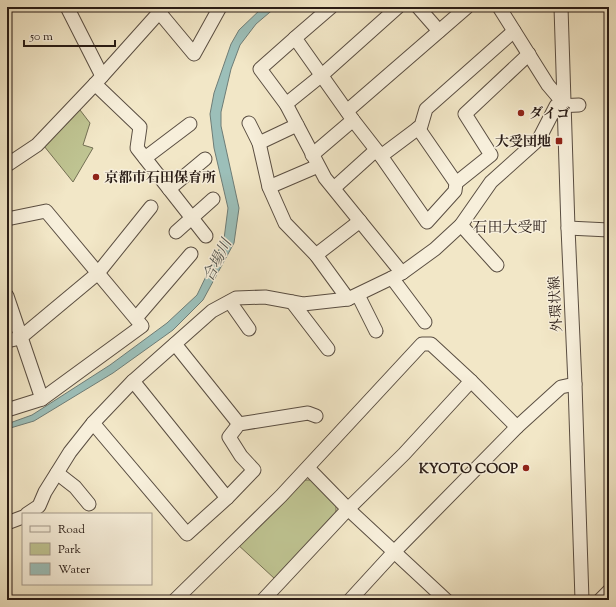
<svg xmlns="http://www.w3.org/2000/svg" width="616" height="607" viewBox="0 0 616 607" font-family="'Sorts Mill Goudy','Noto Serif JP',serif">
<rect width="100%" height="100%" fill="#f2e7c7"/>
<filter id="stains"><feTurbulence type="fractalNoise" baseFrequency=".005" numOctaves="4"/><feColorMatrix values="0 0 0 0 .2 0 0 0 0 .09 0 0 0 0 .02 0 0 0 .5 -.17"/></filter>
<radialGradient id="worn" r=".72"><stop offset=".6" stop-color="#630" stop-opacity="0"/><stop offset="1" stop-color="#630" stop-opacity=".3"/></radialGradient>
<g fill="#bfc492" stroke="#747054">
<polygon points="80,110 90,123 83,145 93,148 73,182 44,146"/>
<polygon points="302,480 310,480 336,506 336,512 275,579 236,543"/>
</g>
<polygon fill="#9cbfb9" stroke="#6e7d77" points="263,7 276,7 256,24 240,45 231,69 221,112 221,126 239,208 234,243 203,300 173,330 113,373 34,421 7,429 7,424 32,415 110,365 167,323 197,295 224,239 228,208 214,148 210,114 214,93 231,44 239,30"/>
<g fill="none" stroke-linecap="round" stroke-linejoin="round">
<g stroke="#5a4e42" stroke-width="15">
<g id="minor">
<polyline points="67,7 102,76"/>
<polyline points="331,7 295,38 353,120 381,156 421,126 426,109 514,31"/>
<polyline points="418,7 439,31"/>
<polyline points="499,7 548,85 565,105"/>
<polyline points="561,7 568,228 575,384 582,600"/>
<polyline points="159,12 194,54 220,7"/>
<polyline points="295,38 260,69 286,104 325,178 402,273"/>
<polyline points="95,84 140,127 137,148 206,236"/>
<polyline points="286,104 322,75 398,7"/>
<polyline points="347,111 467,7"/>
<polyline points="249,123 259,143 269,187 285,223 316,255 348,299"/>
<polyline points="259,143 297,125"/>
<polyline points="312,155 353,120"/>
<polyline points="381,156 427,222 455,191 456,183 418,128"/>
<polyline points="145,158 190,124"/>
<polyline points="7,165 37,145 95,84 164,7"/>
<polyline points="456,183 491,155 465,114 529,54"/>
<polyline points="269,187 318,166"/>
<polyline points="334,188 376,150"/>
<polyline points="169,189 205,159"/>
<polyline points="7,219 46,211 142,326 42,399 7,410"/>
<polyline points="461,225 497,265"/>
<polyline points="568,228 609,230"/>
<polyline points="176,232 213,199"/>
<polyline points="316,255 360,221"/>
<polyline points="392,278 425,322"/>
<polyline points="358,295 376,331"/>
<polyline points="7,296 42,399"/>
<polyline points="230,302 249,329"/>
<polyline points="292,302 328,349"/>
<polyline points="136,318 191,254"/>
<polyline points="7,341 20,338 98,273 151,207"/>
<polyline points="175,344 239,424"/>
<polyline points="133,381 227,498 254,470 241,456 229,437 239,424 308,413 316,416"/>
<polyline points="93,423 187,534 227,498"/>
<polyline points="308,468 348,509 446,600"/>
<polyline points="57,473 75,487 89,504"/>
<polyline points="27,514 39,506 45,492 70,452 93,423 133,381 212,311 236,298 265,297 303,304 348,299 402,273 435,249 461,225 491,182 539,139 556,106 579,105"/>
<polyline points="7,523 23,517"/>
<polyline points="175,600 281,496 422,344 431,344 471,381 517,427"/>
<polyline points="263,600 348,509 404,454 471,381"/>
<polyline points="350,600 394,552 517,427 561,387 575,384"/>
<polyline points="600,600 609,591"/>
</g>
</g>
<use href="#minor" stroke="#f7efdb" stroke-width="13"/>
</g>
<g fill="#8f2418" stroke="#f7efdb" stroke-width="1.5">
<circle cx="521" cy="113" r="4"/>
<rect x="555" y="137" width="8" height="8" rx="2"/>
<circle cx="96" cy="177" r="4"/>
<circle cx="526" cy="468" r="4"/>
</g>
<g text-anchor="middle" stroke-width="3" stroke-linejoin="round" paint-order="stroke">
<g font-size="14" font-weight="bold" fill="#281b15" stroke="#f7efdb" text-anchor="start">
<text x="529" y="118">ダイゴ</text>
<text x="551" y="146" text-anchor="end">大受団地</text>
<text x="104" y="182">京都市石田保育所</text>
<text x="518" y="473" text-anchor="end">KYOTO COOP</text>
</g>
<g font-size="14" fill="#281b15" stroke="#f7efdb">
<text transform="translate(555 304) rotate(-93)" y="5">外環状線</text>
</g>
<g font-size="15" fill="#281b15" stroke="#f7efdb">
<text x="510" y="232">石田大受町</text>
</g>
<g font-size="15" font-style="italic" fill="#51544e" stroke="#f7efdb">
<text transform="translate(217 260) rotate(-63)" y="5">合場川</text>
</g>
</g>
<rect width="616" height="607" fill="none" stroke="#f2e7c7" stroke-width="24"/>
<rect x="8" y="8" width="600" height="591" fill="none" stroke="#281b15" stroke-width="2"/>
<rect x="12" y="12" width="592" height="583" fill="none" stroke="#281b15"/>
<rect x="22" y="513" width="130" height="72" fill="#f7efdb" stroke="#a49a8c"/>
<rect x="30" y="526" width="20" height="6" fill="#f7efdb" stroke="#a49a8c"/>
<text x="58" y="533" font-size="12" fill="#281b15">Road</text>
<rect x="30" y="543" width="20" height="12" fill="#bfc492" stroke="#a49a8c"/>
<text x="58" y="553" font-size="12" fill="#281b15">Park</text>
<rect x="30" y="563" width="20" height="12" fill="#9cbfb9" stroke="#a49a8c"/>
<text x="58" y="573" font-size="12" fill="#281b15">Water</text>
<path d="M24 40v6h91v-6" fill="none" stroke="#281b15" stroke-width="2"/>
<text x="30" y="40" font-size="12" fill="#281b15" stroke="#f7efdb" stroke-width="3" paint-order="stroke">50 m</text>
<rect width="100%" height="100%" filter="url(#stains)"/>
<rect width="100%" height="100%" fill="url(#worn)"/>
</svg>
